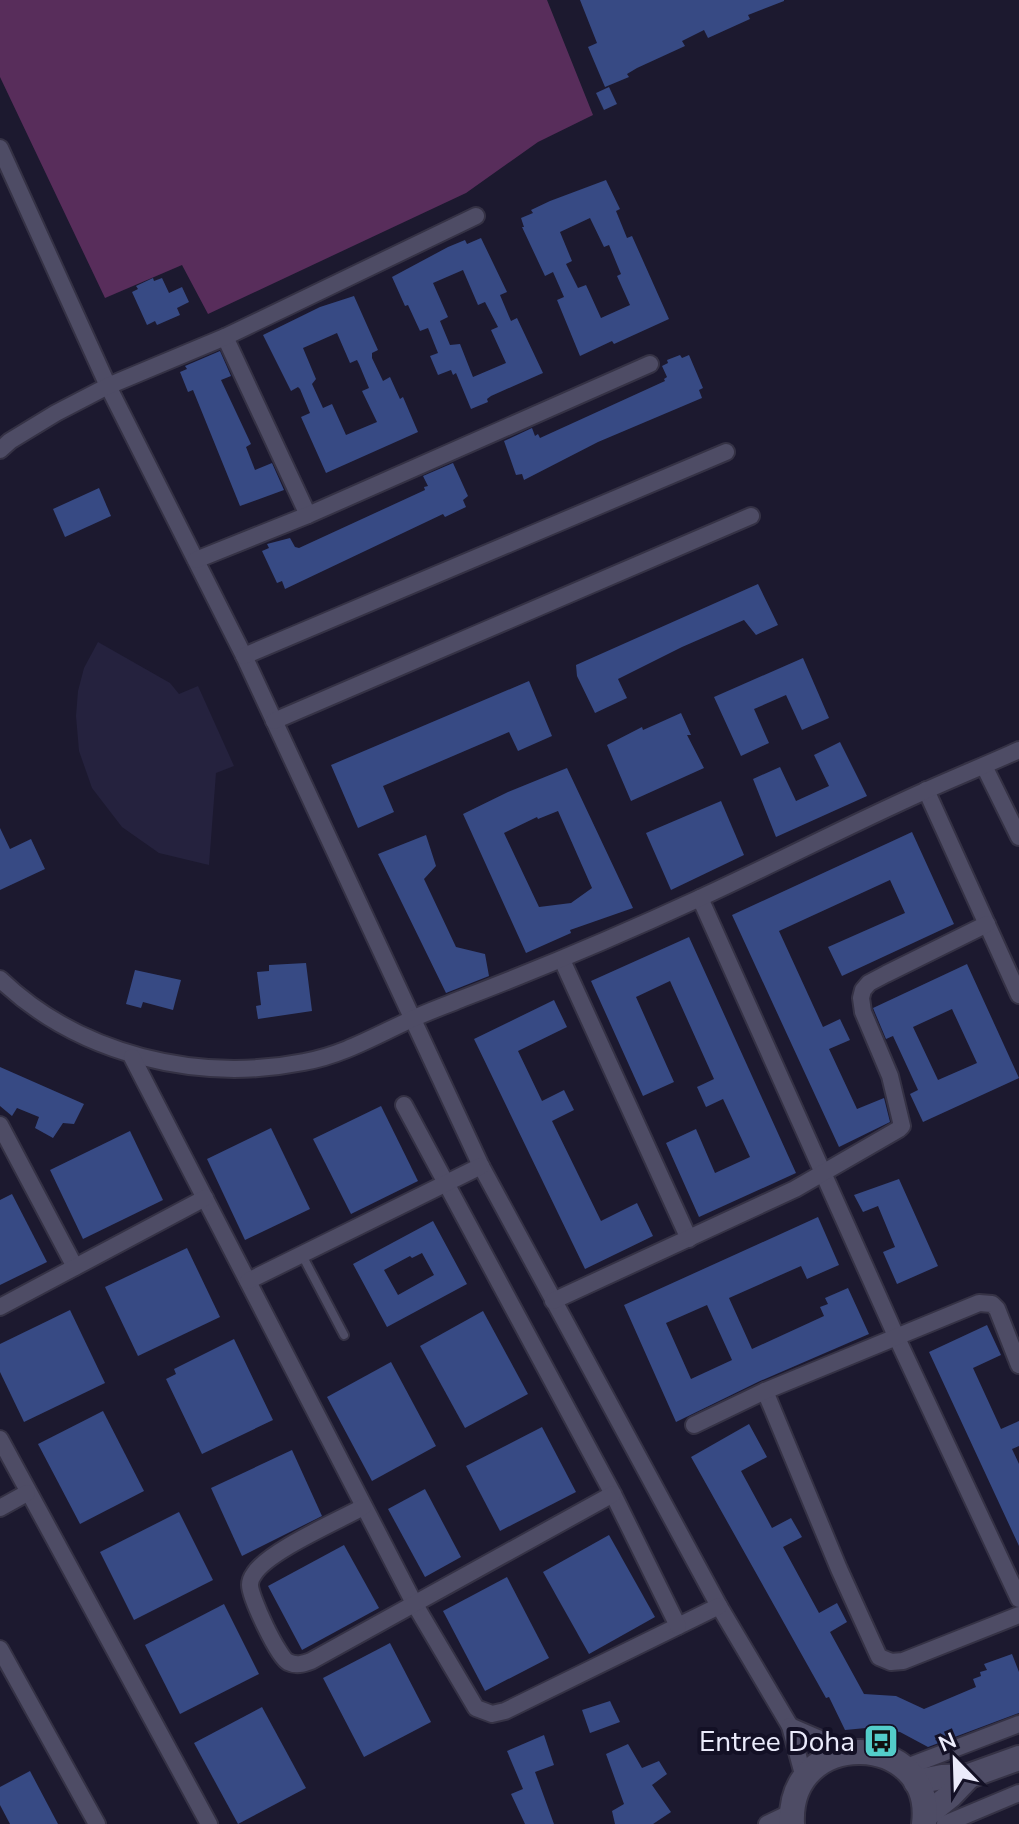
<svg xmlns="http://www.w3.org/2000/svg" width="1019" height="1824" viewBox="0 0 1019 1824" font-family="'Nunito Sans',sans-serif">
<rect width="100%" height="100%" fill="#1c192f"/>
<polygon fill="#25223e" points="98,642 170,683 179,694 198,686 234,766 216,773 209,865 159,853 122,827 92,788 79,751 76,716 78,691 84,668"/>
<polygon fill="#582d5b" points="0,0 547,0 593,115 538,142 466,193 208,314 182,265 105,298 0,77"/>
<g fill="#374a84" fill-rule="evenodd">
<polygon points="580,0 784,0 784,1 748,15 750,19 708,38 704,30 682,41 685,46 637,68 627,74 629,77 605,87 588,47 597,43"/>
<polygon points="609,87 617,104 604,110 596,93"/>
<path d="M606,180L620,209L616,211L627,238L632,236L669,319L614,344L612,341L580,356L557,300L564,297L553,272L545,276L522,227H524L521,218L533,213L531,210L550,201ZM590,218L604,247L609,245L621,274L617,276L630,305L601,318L586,285L578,288L566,264L572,261L560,232Z"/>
<path d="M481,238L507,292L500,295L511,321L517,318L543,373L491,396L487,399L488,402L471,409L456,373L453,375L451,370L438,375L430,356L438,353L428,328L420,331L408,305L405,306L392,277L448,247L465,240L467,244ZM463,270L478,305L485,302L498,327L491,330L506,363L473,377L460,344L450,345L440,321L448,317L433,283Z"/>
<polygon points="153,278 154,281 162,278 169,293 182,287 189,302 177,308 180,315 157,325 155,321 147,325 132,292 138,289 136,286"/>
<path d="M354,296L378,350L372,353V358L383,381L390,377L400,399L403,397L418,432L326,473L301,417L310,413L300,389L298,387L291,391L263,335L320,307ZM337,333L350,363L357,360L359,364L369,388L362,391L377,422L346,435L332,404L323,408L312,384L316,379L303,348Z"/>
<polygon points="220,351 231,376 221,380 251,444 246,447 255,470 272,463 284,490 240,506 193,390 188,392 180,372 187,369 185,366"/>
<polygon points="680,355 682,358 689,355 703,388 699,390 702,398 598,442 524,480 522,474 516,475 504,441 532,428 535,436 538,434 540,438 665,381 664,379 667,377 662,366 668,363 667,360"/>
<polygon points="453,463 468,496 463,500 466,507 445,517 443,514 285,589 282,581 277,583 262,551 269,548 267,544 290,538 295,547 299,548 425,490 424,487 428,486 423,476"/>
<polygon points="99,488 111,516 65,537 53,509"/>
<polygon points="758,584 778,625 756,635 744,620 682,647 618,679 627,698 595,713 577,676 576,665"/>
<polygon points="803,658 829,718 802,730 786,695 754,709 769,743 741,756 714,697"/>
<polygon points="529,681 552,736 518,751 509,732 383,786 394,812 358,828 331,765"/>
<polygon points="681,713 691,735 687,735 704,768 631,801 607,745 642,727 643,730"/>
<polygon points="840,742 867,796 776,837 753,779 780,767 796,801 829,786 814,755"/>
<path d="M567,768L633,908L570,930L571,933L526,953L463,814L508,792ZM558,811L592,888L571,903L539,907L504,833L537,817L538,819Z"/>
<polygon points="721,801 744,855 671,890 646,833"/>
<polygon points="0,828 10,849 31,839 45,869 0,890"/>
<polygon points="912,832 954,924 842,976 828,947 905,913 890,880 779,931 823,1027 840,1019 850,1040 829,1049 857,1109 884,1098 890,1122 839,1147 732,915"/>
<polygon points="426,835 436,866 424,879 456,947 485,954 489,976 446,993 378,854"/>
<polygon points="689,937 796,1173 699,1217 666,1143 696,1129 715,1173 750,1157 723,1099 706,1107 697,1087 714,1079 670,981 636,997 674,1082 643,1096 591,981"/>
<polygon points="306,963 312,1011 258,1019 256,1006 261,1005 257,972 269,971 269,965"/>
<path d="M967,964L1019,1078L923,1122L910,1094L918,1090L893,1036L886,1039L873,1008ZM952,1009L977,1063L938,1080L913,1027Z"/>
<polygon points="135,970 181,980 173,1010 143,1002 141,1008 126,1004"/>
<polygon points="554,1000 567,1027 518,1051 542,1101 564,1090 574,1110 552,1121 601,1221 637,1203 653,1236 585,1269 474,1039"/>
<polygon points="0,1067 84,1104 74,1124 63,1123 53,1138 35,1128 39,1117 17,1108 12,1116 0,1106"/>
<polygon points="381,1106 418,1181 351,1214 313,1139"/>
<polygon points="271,1128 310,1209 245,1240 207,1159"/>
<polygon points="130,1131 163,1200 83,1239 50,1170"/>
<polygon points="899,1179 938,1266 897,1284 883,1252 895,1247 878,1206 863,1212 854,1195"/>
<polygon points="12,1194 47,1262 0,1285 0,1200"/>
<path d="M818,1217L839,1265L807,1279L801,1266L729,1298L752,1349L824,1316L820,1307L828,1304L825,1298L848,1288L869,1334L760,1381L676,1422L624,1305ZM707,1305L732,1360L691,1379L666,1323Z"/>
<path d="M433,1221L467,1284L387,1327L353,1264ZM422,1253L434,1275L398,1295L384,1270L410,1256L412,1258Z"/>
<polygon points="187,1248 220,1317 138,1356 105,1287"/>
<polygon points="70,1310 105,1383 24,1422 0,1372 0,1344"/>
<polygon points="483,1311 528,1394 465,1428 420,1346"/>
<polygon points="987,1325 1001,1355 973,1368 1001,1429 1019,1421 1019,1446 1012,1449 1019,1464 1019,1546 929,1352"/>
<polygon points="234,1339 273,1420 202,1454 166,1379 176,1374 174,1369"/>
<polygon points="391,1362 436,1446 372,1481 327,1397"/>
<polygon points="103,1411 144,1491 80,1524 38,1444"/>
<polygon points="749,1424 767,1457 741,1471 772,1528 791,1518 802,1537 783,1547 819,1613 837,1603 847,1622 830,1632 864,1694 896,1696 924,1709 976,1687 973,1679 981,1676 980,1672 987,1670 984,1664 1012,1654 1019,1672 1019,1713 928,1747 900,1732 866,1728 845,1730 829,1697 826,1698 691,1457"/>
<polygon points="542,1427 576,1492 500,1531 466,1466"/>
<polygon points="292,1450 322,1516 242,1556 211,1488"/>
<polygon points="425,1489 461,1557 425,1577 388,1509"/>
<polygon points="179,1512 213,1580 134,1620 100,1552"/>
<polygon points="609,1535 655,1617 589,1654 543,1572"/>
<polygon points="344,1545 379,1608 302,1650 268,1586"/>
<polygon points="507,1577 549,1658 485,1691 443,1611"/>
<polygon points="224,1604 259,1674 180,1714 145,1645"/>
<polygon points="390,1643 431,1722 364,1757 323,1678"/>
<polygon points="610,1701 620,1722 590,1733 582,1710"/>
<polygon points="262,1707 306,1788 238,1824 194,1743"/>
<polygon points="544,1735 554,1765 535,1772 554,1824 525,1824 511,1794 523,1789 507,1751"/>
<polygon points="628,1744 642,1768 659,1761 667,1774 652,1785 671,1812 653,1824 615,1824 612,1811 624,1804 606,1754"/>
<polygon points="30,1771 58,1824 10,1824 0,1805 0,1787"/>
</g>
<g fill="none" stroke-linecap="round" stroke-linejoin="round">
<g stroke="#353245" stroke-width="12">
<polyline id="service" points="302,1255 344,1335"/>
</g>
<g stroke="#353245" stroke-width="20">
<g id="minor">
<polyline points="0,148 108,386 244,656 481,1166 719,1606 790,1726 804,1778"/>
<polyline points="225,337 308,515"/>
<polyline points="0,450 10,441 56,413 108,386 225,337 476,216"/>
<polyline points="196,560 308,515 650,364"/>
<polyline points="244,656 726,452"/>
<polyline points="274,721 751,516"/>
<polyline points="984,766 1019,837"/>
<polyline points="926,790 1019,995"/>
<polyline points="700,898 896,1336 1019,1599"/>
<polyline points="562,960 689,1239"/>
<path d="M0,979C79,1055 198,1083 304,1062C343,1055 375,1036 410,1020C427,1012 444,1006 461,999C542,968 622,934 700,898C776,863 849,825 925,791C956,777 988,764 1019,750"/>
<polyline points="132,1057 414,1603 476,1708 492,1714 505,1711 719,1606"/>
<polyline points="404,1105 613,1494 678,1626"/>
<polyline points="0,1125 75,1267"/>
<polyline points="248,1281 481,1166"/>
<polyline points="553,1301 795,1189 899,1129 902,1126 890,1076 863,1012 861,998 863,990 869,983 886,974 987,924"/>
<polyline points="0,1307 205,1198"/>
<polyline points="765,1391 839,1569 879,1657 891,1662 903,1661 1019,1615"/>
<polyline points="694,1425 765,1391 979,1303 992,1304 997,1309 1019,1365"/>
<polyline points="0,1439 209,1824"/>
<path d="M363,1507C338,1521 268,1551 254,1574C251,1578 250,1580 250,1585C250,1597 278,1657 288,1662C296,1666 303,1664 311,1661L613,1494"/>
<polyline points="0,1508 27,1493"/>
<polyline points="0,1649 97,1824"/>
<polyline points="790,1726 848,1751"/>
<polyline points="904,1768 1019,1724"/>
<polyline points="767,1824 792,1812"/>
<polyline points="945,1824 1019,1793"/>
</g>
</g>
<g stroke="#353245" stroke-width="28">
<g id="secondary">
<polyline points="916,1782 942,1777 969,1776 1019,1758"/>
<polyline points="925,1816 950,1796 969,1776"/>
<path d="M792,1824C787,1725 936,1731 924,1824"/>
</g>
</g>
<use href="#service" stroke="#4e4c65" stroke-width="8"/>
<use href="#minor" stroke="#4e4c65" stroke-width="16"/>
<use href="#secondary" stroke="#4e4c65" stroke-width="24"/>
</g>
<defs>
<g id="bus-square" transform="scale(1.8)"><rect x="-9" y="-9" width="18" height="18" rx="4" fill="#53cdca" stroke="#131025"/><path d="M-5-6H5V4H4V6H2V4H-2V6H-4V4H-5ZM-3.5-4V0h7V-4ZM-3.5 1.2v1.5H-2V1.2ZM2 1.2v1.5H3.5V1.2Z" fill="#111"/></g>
</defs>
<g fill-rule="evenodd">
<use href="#bus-square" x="881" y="1741"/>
</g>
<g text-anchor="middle" stroke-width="8" stroke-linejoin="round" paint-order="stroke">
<g font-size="28" fill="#ebebfb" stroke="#131025" text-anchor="end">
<text x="855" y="1751">Entree Doha</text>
</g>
</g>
<g transform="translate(955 1760) rotate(337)" stroke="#131025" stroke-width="6" paint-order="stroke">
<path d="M0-6L14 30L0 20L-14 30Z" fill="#ebebfb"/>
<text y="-12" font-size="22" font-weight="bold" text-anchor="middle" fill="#ebebfb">N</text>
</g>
</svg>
